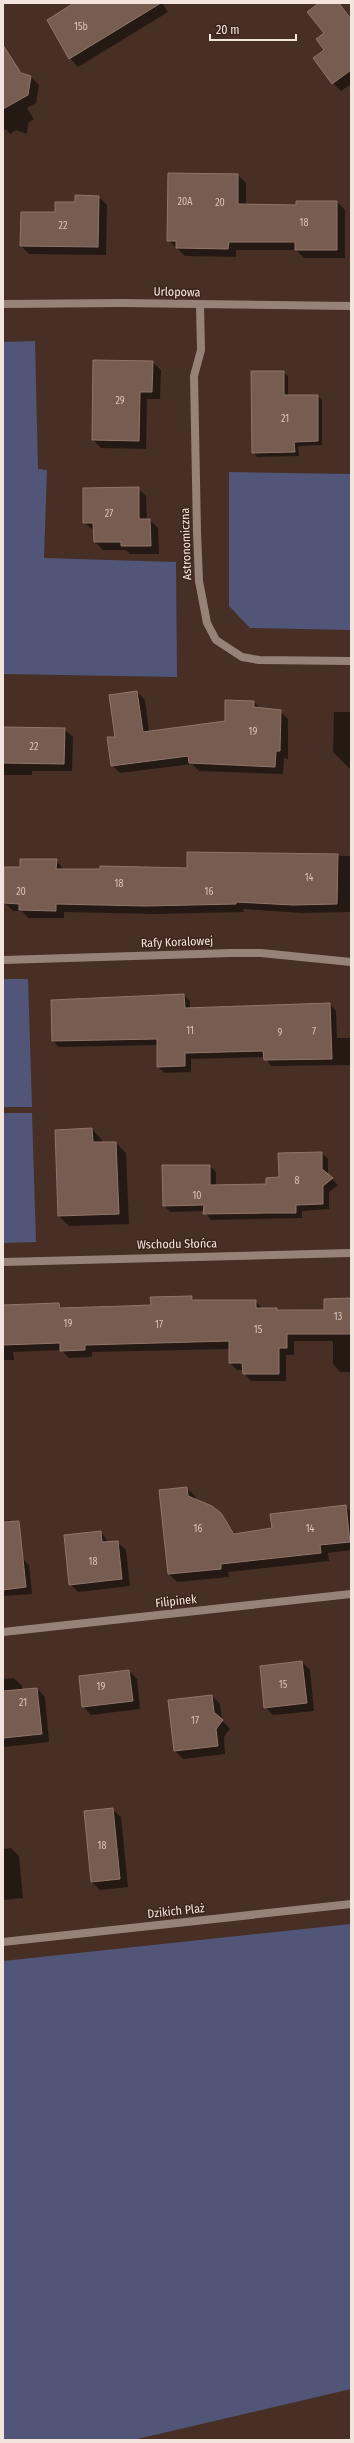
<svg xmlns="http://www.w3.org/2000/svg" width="354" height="2443" viewBox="0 0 354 2443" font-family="'Fira Sans Condensed',sans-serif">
<rect width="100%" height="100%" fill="#472f26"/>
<g fill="#515578">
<polygon points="35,341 38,469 47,470 44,558 176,562 177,677 3,674 3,342"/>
<polygon points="229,472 351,474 351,630 250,628 229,606"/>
<polygon points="3,979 28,979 32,1107 3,1107"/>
<polygon points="3,1113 32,1113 36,1242 3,1243"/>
<polygon points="351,1924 351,2389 133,2440 3,2440 3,1961"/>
</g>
<g fill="#0007">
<polygon points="69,3 162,3 168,12 78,67 70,58 48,20 71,6"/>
<polygon points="321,3 340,3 351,18 351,84 341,91 333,83 326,50"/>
<polygon points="14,64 24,75 31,77 39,85 36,103 27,108 34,119 28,123 27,134 16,130 10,134 6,129 3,131 3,69"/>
<polygon points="238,175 246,183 246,205 297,206 337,202 345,210 345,258 304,258 296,250 236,250 236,257 185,256 168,240"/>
<polygon points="99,197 107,205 106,255 29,254 21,246 22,213 56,213 76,203"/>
<polygon points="152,362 161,370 160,399 147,399 146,449 101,448 93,440"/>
<polygon points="283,372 288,376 288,396 318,396 322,400 322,445 298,446 299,456 257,457 253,452"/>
<polygon points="138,488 146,496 147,520 150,520 158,528 159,554 130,554 126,550 103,550 95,542 95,531 84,523"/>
<polygon points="137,692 145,700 149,732 226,722 254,702 261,709 280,711 288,719 288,759 284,758 283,774 199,771 192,764 120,773 112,765 116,737"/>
<polygon points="334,712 351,712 351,770 333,752"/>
<polygon points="3,728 64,729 73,737 72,771 32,771 32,775 4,775"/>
<polygon points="188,853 351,856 351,912 302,913 243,909 244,912 155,914 64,912 64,918 28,918 22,911 13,911 5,903 21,868 56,860 64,870 188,869"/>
<polygon points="184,995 190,1001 190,1009 330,1004 336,1011 337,1038 351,1038 351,1065 271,1066 265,1057 191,1059 191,1072 165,1073 158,1067 158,1045 59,1047 53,1041"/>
<polygon points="92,1129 102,1140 102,1143 116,1143 126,1153 129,1224 69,1226 59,1216"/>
<polygon points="322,1153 328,1159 328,1175 338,1185 329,1192 329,1209 302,1211 302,1218 211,1220 204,1211 170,1212 164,1205 210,1166 216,1172 216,1186 268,1185"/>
<polygon points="192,1297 196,1301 255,1301 263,1309 325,1311 351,1299 351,1372 340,1372 333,1364 333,1341 294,1341 294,1355 286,1355 286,1381 251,1381 244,1373 244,1370 237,1370 230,1363 230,1349 92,1352 92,1357 69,1358 61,1350 13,1352 14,1360 3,1360 3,1306 59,1304 63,1309 152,1306"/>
<polygon points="187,1488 195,1496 196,1500 220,1514 236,1534 273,1529 345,1506 351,1512 351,1550 328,1553 329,1561 228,1572 229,1577 177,1582 169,1574 160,1491"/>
<polygon points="10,1520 16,1527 22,1558 29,1565 32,1594 3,1596 3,1521"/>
<polygon points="101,1532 109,1543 117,1542 126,1550 130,1586 78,1592 70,1584"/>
<polygon points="302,1662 310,1670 314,1711 273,1715 265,1707"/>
<polygon points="129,1671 137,1679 140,1709 91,1715 83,1706"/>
<polygon points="14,1678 22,1686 22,1690 37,1689 45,1697 49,1742 3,1747 3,1679"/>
<polygon points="212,1696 220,1704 222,1720 230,1729 224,1737 225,1754 183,1759 175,1751"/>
<polygon points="112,1809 121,1817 128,1887 100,1890 92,1882"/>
<polygon points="11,1848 19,1856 23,1898 3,1900 3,1849"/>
</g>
<g fill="#775c52" stroke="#91756b">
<polygon points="74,3 161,3 69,59 47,20"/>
<polygon points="319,3 339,3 351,19 351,70 332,84 313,58 324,50 316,39 324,33 307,12"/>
<polygon points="3,45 21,73 31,76 28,95 3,109"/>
<polygon points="168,173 238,174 238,204 296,205 296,201 337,201 337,250 295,250 295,242 229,242 228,249 176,248 176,241 167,241"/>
<polygon points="75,195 99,196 98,247 20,246 21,212 55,212 55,202 75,202"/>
<polygon points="93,360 153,361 152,392 140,392 139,441 92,440"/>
<polygon points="251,371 284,371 284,395 318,395 318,441 294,442 295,452 252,453"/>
<polygon points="139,487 139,519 150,519 151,546 121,546 121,542 94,542 93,523 83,523 83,488"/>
<polygon points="137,691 143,732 225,721 225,700 254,701 254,707 281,710 280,751 276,751 275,767 189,763 188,756 111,766 107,737 115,737 109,695"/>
<polygon points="3,727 65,728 64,764 3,763"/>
<polygon points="187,852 338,854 337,904 293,905 236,902 236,904 146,906 56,904 56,911 19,910 19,904 4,903 4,867 20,867 20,859 57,859 56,869 100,869 100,866 187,868"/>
<polygon points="184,994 185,1008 330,1003 332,1059 264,1060 263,1051 185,1053 185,1066 157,1067 157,1039 52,1041 51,1000"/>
<polygon points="92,1128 93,1142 116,1142 119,1214 58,1216 55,1130"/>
<polygon points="322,1152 322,1169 333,1178 323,1186 323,1204 296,1205 296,1213 267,1213 203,1214 204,1205 163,1206 162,1165 210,1165 210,1185 266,1184 266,1178 279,1177 278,1153"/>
<polygon points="192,1296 192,1300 256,1300 256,1308 277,1308 277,1310 324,1310 324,1299 351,1298 351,1334 287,1334 287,1348 279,1348 279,1374 243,1374 242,1363 229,1363 229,1341 85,1345 85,1350 60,1351 60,1343 3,1345 3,1305 59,1303 60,1308 125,1306 151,1305 150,1297"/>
<polygon points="187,1487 188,1496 212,1506 221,1513 234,1534 272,1528 270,1514 346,1505 350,1542 320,1545 321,1553 221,1564 221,1569 168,1574 159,1490"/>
<polygon points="19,1521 26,1587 3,1590 3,1522"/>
<polygon points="101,1531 102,1542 118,1541 122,1579 69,1585 64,1535"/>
<polygon points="302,1661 307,1703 264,1708 260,1666"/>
<polygon points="129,1670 133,1701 82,1707 79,1676"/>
<polygon points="37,1688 42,1734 3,1738 3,1691"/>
<polygon points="212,1695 214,1712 223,1720 216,1729 218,1746 174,1751 168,1700"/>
<polygon points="113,1808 120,1879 91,1882 84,1811"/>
</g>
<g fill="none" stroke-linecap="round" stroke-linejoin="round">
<g stroke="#97827a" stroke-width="8">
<polyline points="3,304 122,303 351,306"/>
<polyline points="200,304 201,350 194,376 197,532 199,581 207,623 216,640 242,657 259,660 351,661"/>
<polyline points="3,960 231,953 261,953 351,962"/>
<polyline points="3,1262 351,1253"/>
<polyline points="3,1632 351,1594"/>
<polyline points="3,1942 351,1904"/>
</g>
</g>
<g text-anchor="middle" stroke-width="3" stroke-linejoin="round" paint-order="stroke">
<g font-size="10" fill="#d5c2bb">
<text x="81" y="30">15b</text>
<text x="185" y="205">20A</text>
<text x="220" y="206">20</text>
<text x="304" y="226">18</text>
<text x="63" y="229">22</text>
<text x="120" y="404">29</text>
<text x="285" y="422">21</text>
<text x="109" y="517">27</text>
<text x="253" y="735">19</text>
<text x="34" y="750">22</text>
<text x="309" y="881">14</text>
<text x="119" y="887">18</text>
<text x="21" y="895">20</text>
<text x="209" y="895">16</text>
<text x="190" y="1034">11</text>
<text x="314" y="1035">7</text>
<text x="280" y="1036">9</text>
<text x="297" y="1184">8</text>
<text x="197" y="1199">10</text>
<text x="338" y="1320">13</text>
<text x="68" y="1327">19</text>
<text x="159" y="1328">17</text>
<text x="258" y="1333">15</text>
<text x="198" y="1532">16</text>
<text x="310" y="1532">14</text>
<text x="93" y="1565">18</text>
<text x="283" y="1688">15</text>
<text x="101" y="1690">19</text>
<text x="23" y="1706">21</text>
<text x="195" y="1724">17</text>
<text x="102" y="1849">18</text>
</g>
<g font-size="12" fill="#f4e4de" stroke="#3d251c">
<text transform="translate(177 292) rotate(1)" y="4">Urlopowa</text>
<text transform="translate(186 544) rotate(-92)" y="4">Astronomiczna</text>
<text transform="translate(177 942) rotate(-2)" y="4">Rafy Koralowej</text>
<text transform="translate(177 1244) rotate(-1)" y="4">Wschodu Słońca</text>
<text transform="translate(176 1601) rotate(-6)" y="4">Filipinek</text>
<text transform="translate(176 1911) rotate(-6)" y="4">Dzikich Plaż</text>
</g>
</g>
<rect width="354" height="2443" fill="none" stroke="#f4e4de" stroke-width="8"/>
<path d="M210 34v6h86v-6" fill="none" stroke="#f4e4de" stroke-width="2"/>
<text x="216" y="34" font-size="12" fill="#f4e4de" stroke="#3d251c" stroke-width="3" paint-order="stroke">20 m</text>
</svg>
